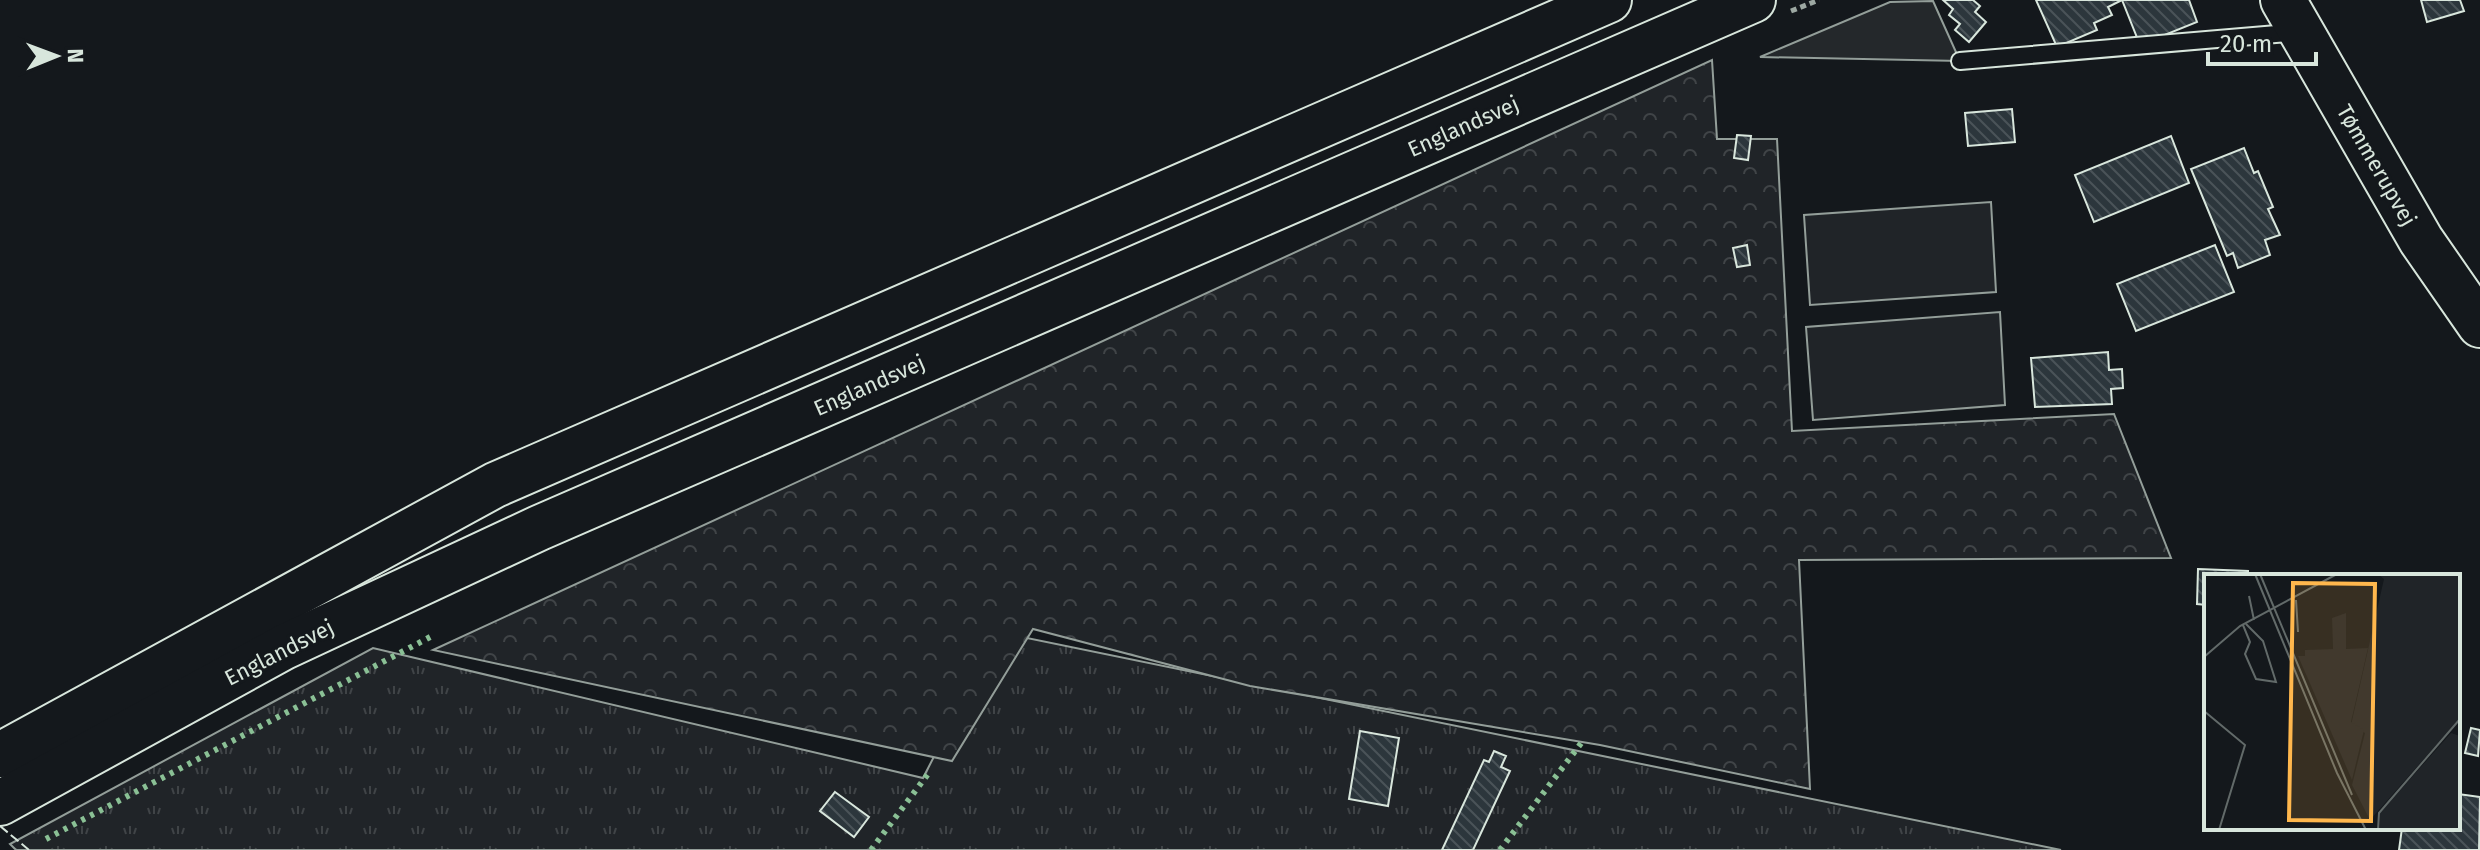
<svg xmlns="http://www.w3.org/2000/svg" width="2480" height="850" viewBox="0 0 2480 850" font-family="'Fira Sans',sans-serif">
<defs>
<pattern id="grass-tufts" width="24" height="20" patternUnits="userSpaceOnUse" patternTransform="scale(2)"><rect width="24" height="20" fill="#202428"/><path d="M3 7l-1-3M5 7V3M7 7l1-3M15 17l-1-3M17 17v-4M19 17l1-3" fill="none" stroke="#404447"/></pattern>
<pattern id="forest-crowns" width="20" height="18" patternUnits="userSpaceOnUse" patternTransform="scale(2)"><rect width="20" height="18" fill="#202428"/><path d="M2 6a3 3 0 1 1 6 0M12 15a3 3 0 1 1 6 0" fill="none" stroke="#404447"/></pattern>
<pattern id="building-back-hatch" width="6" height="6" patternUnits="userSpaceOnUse" patternTransform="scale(2)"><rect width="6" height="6" fill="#2c363c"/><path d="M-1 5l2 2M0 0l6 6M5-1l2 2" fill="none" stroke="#4a5358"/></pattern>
</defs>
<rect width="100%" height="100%" fill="#14181c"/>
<polygon fill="url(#grass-tufts)" stroke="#939e99" stroke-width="2" points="998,632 2061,850 16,850 10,844 373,648 923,778"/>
<polygon fill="url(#forest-crowns)" stroke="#939e99" stroke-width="2" points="1712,60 1717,139 1777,139 1792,431 2114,414 2171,558 1799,560 1810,789 1600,745 1250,686 1033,629 952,761 433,650"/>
<g fill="#202428" stroke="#939e99" stroke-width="2">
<polygon points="1991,202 1996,292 1810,305 1804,215"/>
<polygon points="2000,312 2005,405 1813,420 1806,327"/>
</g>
<polygon fill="#24282b" stroke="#939e99" stroke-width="2" points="1933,1 1960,61 1760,57 1890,2"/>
<g fill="url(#building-back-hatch)" stroke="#d8e6dc" stroke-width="2">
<polygon points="1943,0 1973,0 1980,6 1975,12 1986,22 1969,42 1955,30 1960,24 1949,15 1953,9"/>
<polygon points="2036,0 2189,0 2197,22 2140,45 2122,0 2108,7 2112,15 2094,23 2097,30 2057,47"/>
<polygon points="2421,0 2460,0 2464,11 2427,22"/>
<polygon points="2012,109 2015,142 1968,146 1965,113"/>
<polygon points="1737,135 1751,136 1748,160 1734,158"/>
<polygon points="2171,136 2189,183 2094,222 2075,175"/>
<polygon points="2244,148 2254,173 2258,171 2273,207 2268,209 2280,235 2265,240 2270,255 2238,268 2233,253 2227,256 2191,169"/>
<polygon points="1747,245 1750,265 1737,267 1733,248"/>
<polygon points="2215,245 2234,292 2136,331 2117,284"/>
<polygon points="2108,352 2109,370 2122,369 2123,388 2111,389 2112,404 2035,407 2031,358"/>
<polygon points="2198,569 2248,571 2248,576 2206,576 2206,605 2197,604"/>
<polygon points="2343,573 2343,576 2278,576 2278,574"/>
<polygon points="2471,728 2480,730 2478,756 2465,753"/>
<polygon points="1360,731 1399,738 1388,806 1349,799"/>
<polygon points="1494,751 1506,756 1501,767 1510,771 1473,850 1442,850 1484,760 1489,762"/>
<polygon points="835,792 869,817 854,837 820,811"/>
<polygon points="2458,794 2480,797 2479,850 2399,850 2402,828 2458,828"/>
</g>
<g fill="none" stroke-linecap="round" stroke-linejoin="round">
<g stroke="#d8e6dc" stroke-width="20">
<polyline id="lane" points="1960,61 2299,32"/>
</g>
<g stroke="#d8e6dc" stroke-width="48">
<g id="secondary">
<polyline points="2283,0 2421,240 2480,325"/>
<polyline points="0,755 495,485 1609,0"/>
<polyline points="0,803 284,647 539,528 1753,0"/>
</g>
</g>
<polyline stroke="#9da8a2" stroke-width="5" stroke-dasharray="6 4" stroke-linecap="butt" points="1791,11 1819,0"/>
<use href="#lane" stroke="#14181c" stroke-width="16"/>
<use href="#secondary" stroke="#14181c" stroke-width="44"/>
<g stroke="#8ac095" stroke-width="6" stroke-dasharray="4 6" stroke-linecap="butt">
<polyline points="46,839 434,635"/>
<polyline points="871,850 931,770"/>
<polyline points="1500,850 1582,742"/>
</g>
<polyline stroke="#d8e6dc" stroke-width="2" stroke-dasharray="10 4" stroke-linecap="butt" points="0,826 29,850"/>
</g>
<g text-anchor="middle" stroke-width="6" stroke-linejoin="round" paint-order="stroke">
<g font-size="22" fill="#d8e6dc" stroke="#14181c">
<text transform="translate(1463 126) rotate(-24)" y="8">Englandsvej</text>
<text transform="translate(2377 165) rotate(60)" y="8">Tømmerupvej</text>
<text transform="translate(869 385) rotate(-24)" y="8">Englandsvej</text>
<text transform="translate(279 652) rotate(-27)" y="8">Englandsvej</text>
</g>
</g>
<g transform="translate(2204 574)">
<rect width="256" height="256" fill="#14181c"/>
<path d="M174,0H256V144L166,246L148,211L161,159L147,151L180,5ZM247,159L256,162V256H175L176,239Z" fill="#202428"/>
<path d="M142,39V75L164,74L147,148L160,156L148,206L94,82H101V76L129,75L128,44Z" fill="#202428"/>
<path fill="none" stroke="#626a69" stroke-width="2" d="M51,0L133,199L162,256M56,0L148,221M45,22L50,46M92,26L94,58M39,51L46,68L41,80L52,105L72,108L59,67L42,50M0,83L36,52L133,0M0,137L41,171L15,256M174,256L175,239L256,145"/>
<path fill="#ffb74d" fill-opacity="0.15" stroke="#ffb74d" stroke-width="4" d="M89,9L171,10L167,247L85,246Z"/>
<rect width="256" height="256" fill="none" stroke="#d8e6dc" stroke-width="4"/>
</g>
<g transform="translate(56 56) rotate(89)" stroke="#14181c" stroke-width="6" paint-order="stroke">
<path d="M0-6L14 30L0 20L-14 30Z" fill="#d8e6dc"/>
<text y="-12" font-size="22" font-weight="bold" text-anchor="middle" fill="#d8e6dc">N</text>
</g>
<path d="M2208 52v12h108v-12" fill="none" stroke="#d8e6dc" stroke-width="4"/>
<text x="2220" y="52" font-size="24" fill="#d8e6dc" stroke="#14181c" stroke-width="6" paint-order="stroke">20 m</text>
</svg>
